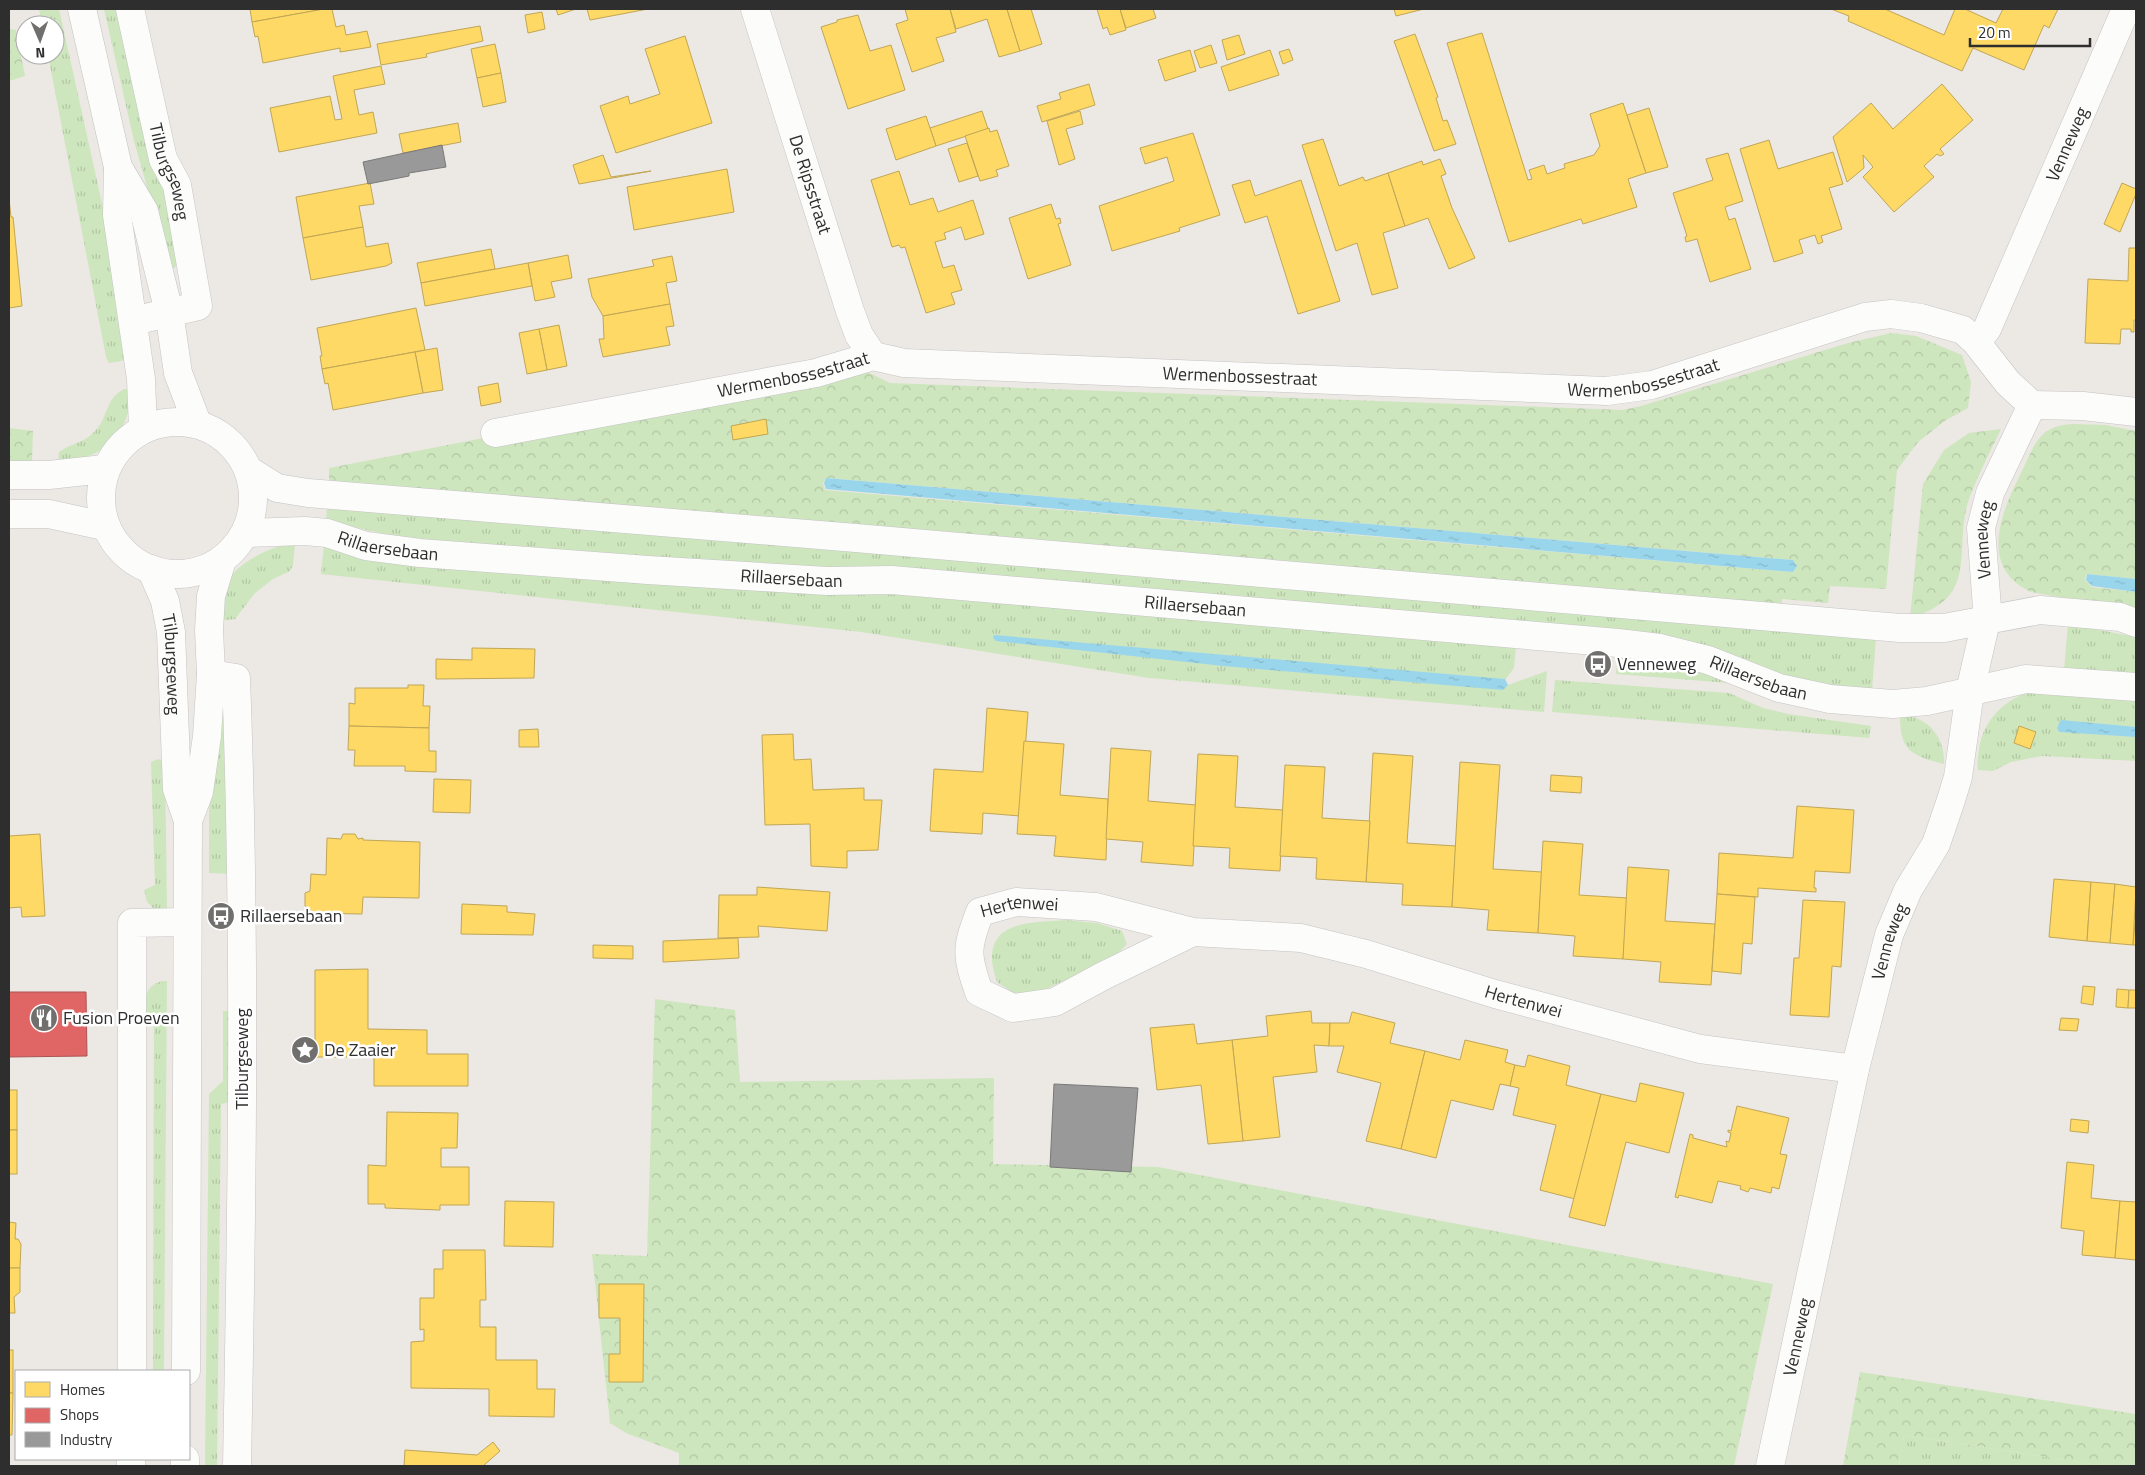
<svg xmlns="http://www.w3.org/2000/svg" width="2145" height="1475" viewBox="0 0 2145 1475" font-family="'Titillium Web',sans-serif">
<defs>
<pattern id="grass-tufts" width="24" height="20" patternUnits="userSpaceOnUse" patternTransform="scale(1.25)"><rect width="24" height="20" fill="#cee6be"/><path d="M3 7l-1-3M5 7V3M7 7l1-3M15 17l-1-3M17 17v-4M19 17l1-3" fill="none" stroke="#b1c6a4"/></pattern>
<pattern id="forest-crowns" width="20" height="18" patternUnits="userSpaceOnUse" patternTransform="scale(1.25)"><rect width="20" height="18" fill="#cee6be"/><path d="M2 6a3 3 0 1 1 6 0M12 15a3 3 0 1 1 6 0" fill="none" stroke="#b1c6a4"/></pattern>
<pattern id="water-ripples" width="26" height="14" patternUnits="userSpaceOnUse" patternTransform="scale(1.25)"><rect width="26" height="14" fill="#99d6ec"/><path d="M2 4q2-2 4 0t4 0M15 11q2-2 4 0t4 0" fill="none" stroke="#84b8cb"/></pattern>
</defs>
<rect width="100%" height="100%" fill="#ece8e4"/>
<g fill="url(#grass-tufts)">
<polygon points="39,9 59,9 109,235 127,360 109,363 106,357 48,55 55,55 55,25 42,25"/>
<polygon points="104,9 119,9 166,188 177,265 171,271 134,141"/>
<path d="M124,389H131C130,436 104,459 58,462L59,452C72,443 85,443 96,430C109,415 105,399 124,389Z"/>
<polygon points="327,506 1876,637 1872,691 1807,682 1754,667 760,568 436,542 399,537 326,521"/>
<path d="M295,543L293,565L290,571L273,579L255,593L235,619L218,621C221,609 222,595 227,583C236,562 274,545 295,543Z"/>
<polygon points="324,545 359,559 393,563 1059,605 1516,645 1514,668 1505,680 1508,685 1547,671 1544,712 1149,678 861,632 321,574"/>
<polygon points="2068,624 2136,637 2136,676 2064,670"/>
<polygon points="1618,654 1681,665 1729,681 1729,683 1616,674"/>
<polygon points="1555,680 1729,693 1763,708 1788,714 1871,726 1869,738 1552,712"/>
<path d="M2034,690L2136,696V761L2042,756L2011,762L1993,771L1978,770C1977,764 1978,757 1979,750C1983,719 2005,699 2034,690Z"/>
<polygon points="222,704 226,705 232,874 209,873 209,808"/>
<path d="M1902,715C1929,717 1945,738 1944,764C1913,756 1900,752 1900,717Z"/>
<polygon points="158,759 165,762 167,909 155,910 147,902 144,890 155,885 151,762"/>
<path d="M1065,920L1097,923L1122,931L1127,944L1113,958L1031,996L1012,992L997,982C995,975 992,966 992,959C991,919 1036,923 1065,920Z"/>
<path d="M162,981H167L164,1371H153L154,1020L153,1018L145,1017C145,1000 143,987 162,981Z"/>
<polygon points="223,1011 232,1011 230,1102 221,1104 217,1466 205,1466 209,1094 223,1081"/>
<polygon points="1904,1435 2105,1466 1899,1466"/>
</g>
<g fill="url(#forest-crowns)" fill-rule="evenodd">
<polygon points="9,29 16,30 25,76 9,81"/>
<path d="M1891,333L1916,336L1962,355L1971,382L1968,408L1946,420L1918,442L1897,470L1886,589L1830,586L1828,603L1782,599L1781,608L329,484V468L494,436L865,371L890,383L1623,410L1641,406L1848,343ZM826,478L1793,560L1797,566L1793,572L825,490L823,483Z"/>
<path d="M2071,424L2106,425L2136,431V579L2086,574L2085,580L2092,587L2136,592V611L2031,592C1977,567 2002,510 2022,471C2028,459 2033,444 2043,434C2051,427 2061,425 2071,424Z"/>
<polygon points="9,428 33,431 32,462 9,462"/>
<path d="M2001,429C1990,452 1978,475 1969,499C1952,550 1982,597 1910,618L1923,484L1944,450L1969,433Z"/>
<polygon points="655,999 735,1010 740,1082 994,1078 993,1164 1158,1167 1773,1284 1734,1466 679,1466 679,1453 626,1433 610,1423 592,1254 647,1256"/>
<polygon points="1860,1372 2136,1414 2136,1466 2105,1466 1904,1435 1899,1466 1843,1466"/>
</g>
<g fill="url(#water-ripples)">
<polygon points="826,478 1793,560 1797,566 1793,572 826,489 824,483"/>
<polygon points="2087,574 2136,579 2136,592 2092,586 2086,580"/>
<polygon points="994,635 1505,679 1508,685 1503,690 1223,666 996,641 993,638"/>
<polygon points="2061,720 2136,727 2136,737 2059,732 2057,728"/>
</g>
<g fill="#ffd966" stroke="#c0a655">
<polygon points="250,9 324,9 252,22"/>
<polygon points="324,9 332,9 336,27 344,25 346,35 367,31 371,47 340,52 340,48 263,63 258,36 255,37 252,22"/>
<polygon points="556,9 576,9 558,15"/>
<polygon points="587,9 648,9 590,20"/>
<polygon points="905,9 950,9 956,32 936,38 944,61 912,72 896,24 908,20"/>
<polygon points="950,9 1007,9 1020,51 999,57 987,19 956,29"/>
<polygon points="1007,9 1031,9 1042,44 1020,51"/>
<polygon points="1097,9 1120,9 1126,30 1110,35 1107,27 1103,29"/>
<polygon points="1120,9 1153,9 1156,18 1126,28"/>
<polygon points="1394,9 1424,9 1396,16"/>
<polygon points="1831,9 1885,9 1944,35 1955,9 1965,9 1996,23 2003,9 2058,9 2049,28 2044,25 2024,70 1973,48 1962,71 1848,21 1849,16"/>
<polygon points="542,12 545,29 528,33 525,15"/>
<polygon points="858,15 870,51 891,45 905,90 848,109 821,27 837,22 837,20"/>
<polygon points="480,26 483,41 426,54 427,57 381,65 377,44"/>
<polygon points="1482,33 1528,180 1532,179 1529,170 1544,165 1547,174 1565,168 1564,164 1594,155 1600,146 1590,114 1623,103 1646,173 1628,179 1637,207 1583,224 1581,219 1509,242 1447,43"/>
<polygon points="1415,34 1438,97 1436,98 1443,121 1447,120 1456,144 1434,151 1394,41"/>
<polygon points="1239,35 1245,54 1227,60 1222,40"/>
<polygon points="685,36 712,123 616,153 600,106 628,96 630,104 660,94 645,49"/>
<polygon points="495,44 501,73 477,78 471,49"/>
<polygon points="1211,45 1217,63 1200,68 1194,51"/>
<polygon points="1289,49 1293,60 1283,64 1279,52"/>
<polygon points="1190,50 1196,71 1165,81 1158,60"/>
<polygon points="1270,50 1279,75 1229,91 1221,67"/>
<polygon points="381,66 385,84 354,90 359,115 373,112 377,133 279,152 270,108 330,96 335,120 342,119 333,76"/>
<polygon points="501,73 506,102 483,107 477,78"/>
<polygon points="1089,84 1095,105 1042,122 1037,106 1061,99 1059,93"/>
<polygon points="1942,84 1973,120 1940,149 1944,154 1940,156 1937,154 1924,166 1934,177 1894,212 1863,177 1873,167 1863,155 1864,168 1847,182 1833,137 1871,103 1893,129"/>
<polygon points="1649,108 1668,167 1646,173 1627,115"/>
<polygon points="982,111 988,129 936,146 930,128"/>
<polygon points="1080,111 1083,124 1066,129 1075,159 1059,165 1047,121"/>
<polygon points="926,116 936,146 896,160 886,129"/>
<polygon points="458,123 461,142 403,153 399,134"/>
<polygon points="989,128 990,132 997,130 1009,166 996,170 998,176 980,181 965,136"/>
<polygon points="1193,133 1220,215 1179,228 1180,231 1112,251 1099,206 1174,181 1167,157 1145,164 1140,148"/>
<polygon points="1323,139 1339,186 1363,177 1365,181 1388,173 1405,226 1383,233 1398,288 1372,295 1357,243 1336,251 1302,145"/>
<polygon points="1769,140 1778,169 1833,152 1843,184 1829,188 1842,229 1821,236 1823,242 1818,244 1815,235 1799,240 1803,253 1774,262 1740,149"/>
<polygon points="967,143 978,176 959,182 948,149"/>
<polygon points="1728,153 1743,201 1725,207 1729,220 1735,218 1751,269 1710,282 1697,239 1686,242 1685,237 1687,236 1673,193 1713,180 1706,159"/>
<polygon points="603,155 611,177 651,171 579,184 573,165"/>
<polygon points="1440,159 1446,174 1441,176 1452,208 1475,258 1449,269 1428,218 1405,226 1388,173 1422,161 1423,165"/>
<polygon points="727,169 734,212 634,230 627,187"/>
<polygon points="899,171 910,205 933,198 938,212 973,200 984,234 965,240 961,227 944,233 946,239 935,242 943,268 954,265 962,290 951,293 955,304 926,313 905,247 901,248 899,245 892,247 871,180"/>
<polygon points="1250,180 1255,196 1301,180 1340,301 1298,314 1267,216 1245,223 1232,185"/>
<polygon points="370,183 374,204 359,206 363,227 303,238 296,197"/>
<polygon points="2122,183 2136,189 2136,194 2120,232 2104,224"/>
<polygon points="9,198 11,217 13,217 22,306 9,308"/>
<polygon points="1051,204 1056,219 1060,218 1061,223 1058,224 1071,265 1028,279 1009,218"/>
<polygon points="363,227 366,247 388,243 392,263 386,266 311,280 303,238"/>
<polygon points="2129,248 2136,248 2136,320 2134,320 2134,332 2131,332 2131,329 2121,329 2120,344 2085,343 2088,279 2128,281"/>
<polygon points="491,249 495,269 421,283 417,263"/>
<polygon points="568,255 572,278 551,282 555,297 535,301 528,263"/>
<polygon points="672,256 677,281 666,283 670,304 603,316 592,297 588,279 654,266 652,260"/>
<polygon points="528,263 532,286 425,306 421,283"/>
<polygon points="670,304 674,326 666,327 670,345 603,357 599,339 604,339 603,316"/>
<polygon points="416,308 425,350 322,369 320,356 322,356 317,328"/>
<polygon points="559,325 567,366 547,370 539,329"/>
<polygon points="539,329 547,370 527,374 519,333"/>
<polygon points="437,348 443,390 423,393 415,352"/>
<polygon points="415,352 423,393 333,410 328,383 325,384 322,369"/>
<polygon points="498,383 501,402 481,406 478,387"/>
<polygon points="766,419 768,434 733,440 731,426"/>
<polygon points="472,648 535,649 534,678 436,679 436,659 472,660"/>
<polygon points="408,685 424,685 423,706 430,706 429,728 349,726 349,703 355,704 355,688 408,688"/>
<polygon points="987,708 1028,712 1020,816 983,813 982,834 930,831 934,769 983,772"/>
<polygon points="349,726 429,728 429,751 436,751 436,772 405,771 405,766 354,766 355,750 348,750"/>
<polygon points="2019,726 2036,732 2030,749 2014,743"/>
<polygon points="538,729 539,747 519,747 519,730"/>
<polygon points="793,734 794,760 811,759 813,790 864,788 864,800 882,800 878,850 847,851 847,868 811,866 810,824 765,825 762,735"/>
<polygon points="1024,741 1064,744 1060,795 1108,799 1106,860 1054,856 1056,836 1017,834"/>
<polygon points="1111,748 1151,751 1148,801 1196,805 1193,866 1141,862 1143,842 1106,839"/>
<polygon points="1373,753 1413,756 1407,843 1456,846 1452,907 1402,905 1403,884 1366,882"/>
<polygon points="1198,754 1238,756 1235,807 1283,810 1280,871 1229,868 1230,848 1193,846"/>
<polygon points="1460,762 1500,765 1493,869 1542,872 1538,933 1487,930 1489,910 1452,907"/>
<polygon points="1285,765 1325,767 1322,818 1370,821 1366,882 1316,879 1317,858 1280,856"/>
<polygon points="1551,775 1582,777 1581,793 1550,791"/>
<polygon points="434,779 471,780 470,813 433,812"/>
<polygon points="1797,806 1854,810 1850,873 1815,871 1814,888 1816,888 1816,892 1758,888 1758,897 1717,894 1719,853 1793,858"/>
<polygon points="40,834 45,916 22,917 21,907 9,908 9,836"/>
<polygon points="343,834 355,834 358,839 363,838 363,840 420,842 419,898 363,897 362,914 310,913 310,909 305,906 305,893 310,891 311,874 326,875 327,838 341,839"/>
<polygon points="1543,841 1583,844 1579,895 1628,898 1623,959 1573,956 1575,936 1538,933"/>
<polygon points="1628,867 1669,870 1665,921 1715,924 1711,985 1659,982 1661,962 1623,959"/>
<polygon points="2054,879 2091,882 2087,941 2049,937"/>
<polygon points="2091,882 2115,884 2110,943 2087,941"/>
<polygon points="2115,884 2136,887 2133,945 2110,943"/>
<polygon points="757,887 830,892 827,931 758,926 759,937 718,938 719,895 757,895"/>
<polygon points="1717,894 1755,897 1752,944 1743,943 1741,974 1712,971"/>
<polygon points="1803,900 1845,902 1841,967 1832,966 1829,1017 1790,1015 1794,958 1799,958"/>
<polygon points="462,904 507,906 507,912 535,914 533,935 461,934"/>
<polygon points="2136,911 2136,945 2133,945"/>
<polygon points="738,938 739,958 663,962 663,941"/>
<polygon points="593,945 633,946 633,959 593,958"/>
<polygon points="368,969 368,1029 427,1030 427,1054 468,1054 468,1086 374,1086 374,1057 315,1057 315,970"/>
<polygon points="2083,986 2095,987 2093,1005 2081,1003"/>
<polygon points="2117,989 2129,990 2128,1008 2116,1007"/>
<polygon points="2129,990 2136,990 2136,1008 2128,1008"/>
<polygon points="1311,1011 1312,1023 1330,1023 1329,1046 1314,1045 1317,1072 1273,1077 1280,1137 1243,1141 1232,1040 1268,1036 1266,1016"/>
<polygon points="1352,1012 1395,1023 1390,1043 1425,1051 1401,1149 1366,1141 1381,1083 1337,1072 1344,1046 1329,1046 1330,1023 1349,1023"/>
<polygon points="2061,1018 2079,1019 2077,1031 2059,1030"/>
<polygon points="1194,1024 1197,1044 1232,1040 1243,1141 1208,1144 1201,1085 1157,1090 1150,1028"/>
<polygon points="1465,1040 1508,1050 1505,1062 1515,1065 1510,1086 1500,1084 1493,1110 1451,1100 1436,1158 1401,1149 1425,1051 1460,1060"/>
<polygon points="1528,1055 1570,1066 1566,1085 1601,1094 1575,1199 1540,1190 1556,1125 1513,1115 1519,1088 1510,1086 1515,1065 1525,1067"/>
<polygon points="1640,1083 1684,1093 1669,1153 1626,1142 1605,1226 1569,1217 1601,1094 1636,1102"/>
<rect x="9" y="1090" width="8" height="40"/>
<polygon points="1737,1106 1789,1118 1780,1154 1787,1155 1779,1189 1772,1187 1771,1193 1750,1188 1748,1192 1740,1189 1741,1186 1718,1181 1712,1203 1679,1195 1678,1198 1675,1197 1690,1134 1693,1135 1693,1138 1727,1147 1726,1141 1729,1142 1731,1133 1728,1132 1728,1130 1731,1131"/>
<polygon points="387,1112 458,1113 457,1148 441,1148 441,1167 469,1167 469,1205 440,1205 440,1210 385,1208 385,1204 368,1204 368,1165 386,1166"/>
<polygon points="2071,1119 2089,1121 2088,1133 2070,1131"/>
<rect x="9" y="1130" width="8" height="44"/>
<polygon points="2067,1162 2094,1165 2091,1198 2120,1201 2115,1258 2082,1255 2084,1231 2061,1228"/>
<polygon points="505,1201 554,1202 553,1247 504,1246"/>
<polygon points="2120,1201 2136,1202 2136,1260 2115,1258"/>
<polygon points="9,1222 16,1223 15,1239 18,1239 21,1244 20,1268 9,1268"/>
<polygon points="443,1250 485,1250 486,1300 480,1300 480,1327 496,1327 496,1360 537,1360 537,1389 555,1389 554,1417 489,1416 489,1389 411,1388 411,1342 424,1341 424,1329 420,1330 420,1298 434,1298 434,1269 443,1269"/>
<polygon points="9,1268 20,1268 20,1292 14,1297 15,1313 9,1313"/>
<polygon points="599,1284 644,1284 643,1382 609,1382 609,1354 620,1354 620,1318 599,1318"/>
<rect x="9" y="1350" width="4" height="43"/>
<polygon points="9,1393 13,1393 12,1435 9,1435"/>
<polygon points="493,1442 500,1451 483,1466 404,1466 405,1450 477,1455"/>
</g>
<polygon fill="#e06666" stroke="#ab5555" points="9,992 86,992 87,1056 9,1057"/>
<g fill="#999" stroke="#797979">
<polygon points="442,145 446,167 409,173 409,176 368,184 363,162"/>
<polygon points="1054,1084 1138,1088 1131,1172 1050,1167"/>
</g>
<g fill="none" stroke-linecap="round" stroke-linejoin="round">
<g stroke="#c5c4c5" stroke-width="29">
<g id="minor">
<path id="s1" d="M130,9L163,159L177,185L198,306L133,321"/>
<path id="s2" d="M755,9L850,311L859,335L873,356"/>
<polyline points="2032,405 2083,406 2136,412"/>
<path id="s3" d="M495,433L816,373L873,356L904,363L1607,391L1652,385L1865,317L1891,314L1921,318L1963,330L1976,342"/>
<path d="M211,674L236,678C246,940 242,1203 237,1466"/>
<path id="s4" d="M1193,932L1103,976L1055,1002L1013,1008L979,992C966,955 966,948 980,912L1016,902L1096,907L1193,932L1301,938L1366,954L1495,994L1700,1049L1855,1069"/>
<polyline points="132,1371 132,923 187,922"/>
<polyline points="131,1466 131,1459"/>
<path id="s5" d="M1770,1466L1855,1069L1889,935L1908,890L1936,844L1951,800L1958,777L1970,691L1986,621L1987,608L1981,528L1990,493L2032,405L2008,383L1976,342L1987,329L2126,9"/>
</g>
</g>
<g stroke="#c5c4c5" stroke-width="29">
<g id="tertiary">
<polyline points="82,9 118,167 117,215 141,379 143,428"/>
<polyline points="118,167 144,211 169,312 178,373 197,423"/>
<circle cx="177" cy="498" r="76"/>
<polyline points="250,471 277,488 308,493 856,538 1900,628 1944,628 2040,610 2120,617 2136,623"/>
<polyline points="9,475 49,475 104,469"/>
<polyline points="9,514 49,514 104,526"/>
<path id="s6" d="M246,533L305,531L327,533L366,546L420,553L648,570L827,581L892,580L1618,643L1660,648L1708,660L1779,688L1830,699L1893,704L1927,701L2026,679L2136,687"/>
<path id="s7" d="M151,569L165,601L171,632L177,789L188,821"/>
<polyline points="186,1371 188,821 199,792 207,736 211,674 209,630 211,596 222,560"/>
<polyline points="185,1466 185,1459"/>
</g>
</g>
<use href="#minor" stroke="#fcfcfb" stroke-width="28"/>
<use href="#tertiary" stroke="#fcfcfb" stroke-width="28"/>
</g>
<defs>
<g id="bus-disc" transform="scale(1.4375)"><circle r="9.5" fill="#706f6e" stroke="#fff"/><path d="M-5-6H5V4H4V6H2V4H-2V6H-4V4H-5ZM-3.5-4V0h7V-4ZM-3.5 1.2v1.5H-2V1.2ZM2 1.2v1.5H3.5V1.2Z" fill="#fff"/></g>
<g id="restaurant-disc" transform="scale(1.4375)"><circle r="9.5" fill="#706f6e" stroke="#fff"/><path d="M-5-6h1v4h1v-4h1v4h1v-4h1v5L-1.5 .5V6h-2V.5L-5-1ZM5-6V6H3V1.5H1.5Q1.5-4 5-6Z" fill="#fff"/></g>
<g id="sight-disc" transform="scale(1.4375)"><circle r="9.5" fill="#706f6e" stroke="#fff"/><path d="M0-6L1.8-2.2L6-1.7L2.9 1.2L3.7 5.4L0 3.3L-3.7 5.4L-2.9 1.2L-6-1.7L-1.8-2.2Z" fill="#fff"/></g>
</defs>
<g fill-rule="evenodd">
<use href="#bus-disc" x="1598" y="664"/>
<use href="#bus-disc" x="221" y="916"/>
<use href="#restaurant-disc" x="44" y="1018"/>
<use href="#sight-disc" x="305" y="1050"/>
</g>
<g text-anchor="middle" stroke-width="5" stroke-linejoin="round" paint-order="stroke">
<g font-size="18" fill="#2e2e2e" stroke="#fff">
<text dy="6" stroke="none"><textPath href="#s5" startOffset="1406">Venneweg</textPath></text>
<text dy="6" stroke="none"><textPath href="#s1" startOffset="168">Tilburgseweg</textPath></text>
<text dy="6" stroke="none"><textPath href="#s2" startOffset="184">De Ripsstraat</textPath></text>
<text dy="6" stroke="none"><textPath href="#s3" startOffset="304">Wermenbossestraat</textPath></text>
<text dy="6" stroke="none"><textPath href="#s3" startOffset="1159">Wermenbossestraat</textPath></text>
<text dy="6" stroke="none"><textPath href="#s3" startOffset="754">Wermenbossestraat</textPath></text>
<text dy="6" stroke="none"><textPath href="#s5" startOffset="958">Venneweg</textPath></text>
<text dy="6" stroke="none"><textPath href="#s6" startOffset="144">Rillaersebaan</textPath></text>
<text dy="6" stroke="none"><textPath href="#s6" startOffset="549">Rillaersebaan</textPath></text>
<text dy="6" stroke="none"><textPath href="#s6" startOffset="954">Rillaersebaan</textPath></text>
<text dy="6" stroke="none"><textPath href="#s7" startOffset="99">Tilburgseweg</textPath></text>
<text dy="6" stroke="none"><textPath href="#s6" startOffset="1524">Rillaersebaan</textPath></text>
<text dy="6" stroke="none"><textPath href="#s4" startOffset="358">Hertenwei</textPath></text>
<text dy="6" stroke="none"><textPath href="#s5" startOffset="538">Venneweg</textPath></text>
<text dy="6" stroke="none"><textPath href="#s4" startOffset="875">Hertenwei</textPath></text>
<text transform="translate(242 1059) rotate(-90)" y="6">Tilburgseweg</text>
<text dy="6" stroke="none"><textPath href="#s5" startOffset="132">Venneweg</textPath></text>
</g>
<g font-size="18" fill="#2e2e2e" stroke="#fff" text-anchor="start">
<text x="1617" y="670">Venneweg</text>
<text x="240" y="922">Rillaersebaan</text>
<text x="63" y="1024">Fusion Proeven</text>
<text x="324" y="1056">De Zaaier</text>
</g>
</g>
<rect width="2145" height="1475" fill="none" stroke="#2e2e2e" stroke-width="20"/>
<rect x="15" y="1370" width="175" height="90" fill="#ffffff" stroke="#ababab"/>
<rect x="25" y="1382" width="25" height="15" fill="#ffd966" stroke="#ababab"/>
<text x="60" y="1395" font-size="15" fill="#2e2e2e">Homes</text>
<rect x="25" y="1408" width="25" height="15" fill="#e06666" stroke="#ababab"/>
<text x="60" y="1420" font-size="15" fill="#2e2e2e">Shops</text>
<rect x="25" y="1432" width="25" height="15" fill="#999999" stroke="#ababab"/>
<text x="60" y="1445" font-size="15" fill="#2e2e2e">Industry</text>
<g transform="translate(40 40) rotate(178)"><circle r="24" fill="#ffffff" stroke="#ababab"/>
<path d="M0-4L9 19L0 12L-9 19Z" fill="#706f6e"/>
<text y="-8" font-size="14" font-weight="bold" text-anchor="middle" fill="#2e2e2e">N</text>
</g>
<path d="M1970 38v8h120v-8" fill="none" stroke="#2e2e2e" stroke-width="2.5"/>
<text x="1978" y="38" font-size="15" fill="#2e2e2e" stroke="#ffffff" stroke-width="4" paint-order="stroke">20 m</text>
</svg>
